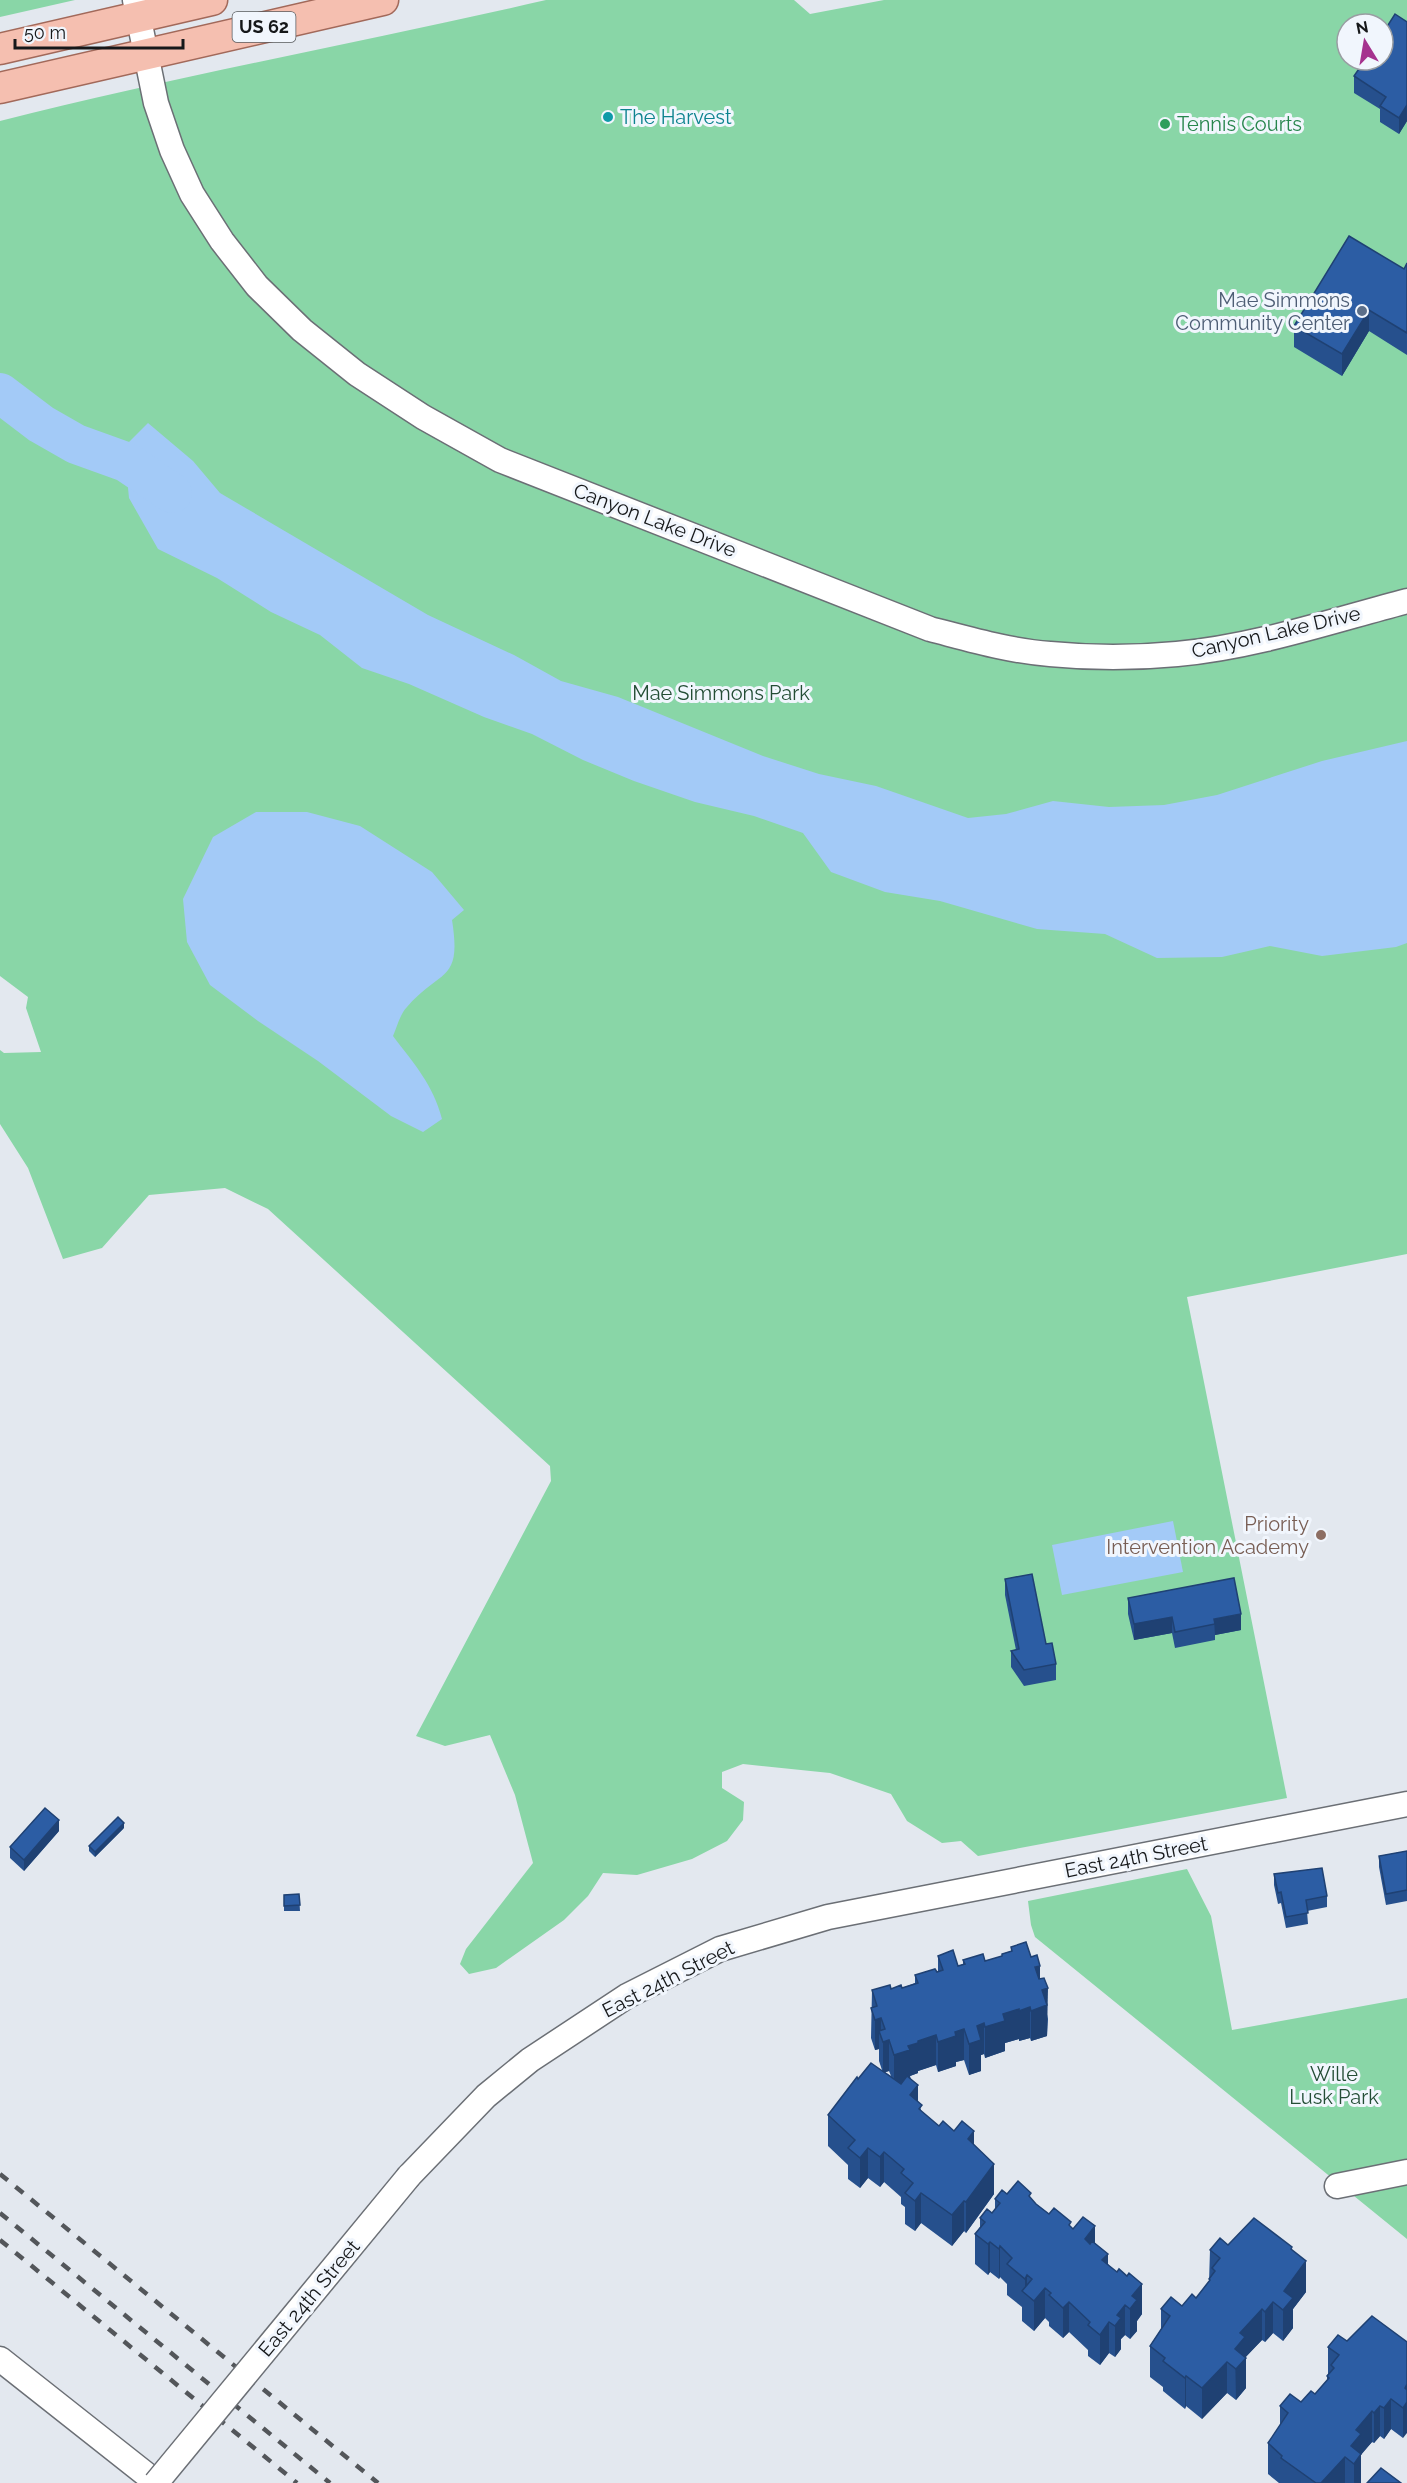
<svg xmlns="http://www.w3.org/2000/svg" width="1407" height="2483" viewBox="0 0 1407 2483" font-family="Raleway,sans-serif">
<rect width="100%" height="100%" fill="#e3e8ef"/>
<g fill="#89d6a7" fill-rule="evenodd">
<polygon points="0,0 75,0 0,17"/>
<path d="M546,0H794L810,14L884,0H1407V1254L1187,1297L1287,1798L978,1856L961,1841L942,1843L907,1821L891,1794L830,1773L743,1764L722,1772V1788L744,1802L743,1820L727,1841L692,1859L637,1875L603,1873L588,1896L564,1920L496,1968L469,1974L460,1964L466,1949L533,1863L515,1795L490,1735L445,1746L416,1736L551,1481L550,1466L268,1209L225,1188L149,1195L102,1248L63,1259L28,1168L0,1124V1050L4,1053L41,1052L26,1008L28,997L0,976V121C181,75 364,42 546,0ZM1347,24H1383V60H1347Z"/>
<polygon points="1187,1869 1211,1916 1232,2030 1407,1998 1407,2239 1035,1937 1031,1925 1028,1901"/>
</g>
<g fill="#a3caf7">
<polygon points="148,423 193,461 220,493 428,615 514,655 561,681 618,697 763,756 819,774 876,786 968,818 1006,814 1053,801 1109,807 1164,805 1217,795 1322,761 1407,741 1407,943 1396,947 1322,956 1270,946 1222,957 1157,958 1105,934 1037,929 940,901 885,892 831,872 803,833 754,816 695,802 634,781 583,760 532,734 484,717 409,684 362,668 320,635 271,612 217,578 158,549 129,498 124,447"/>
<path d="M256,812H307L360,826L432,872L464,910L452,920C462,983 441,968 407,1007C400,1014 397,1027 393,1036C414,1064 433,1084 442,1119L423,1132L391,1116L318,1061L258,1021L210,985L187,942L183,899L213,837Z"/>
<polygon points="1173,1521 1183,1572 1062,1595 1052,1545"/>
</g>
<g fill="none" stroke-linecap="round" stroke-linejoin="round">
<polyline stroke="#a3caf7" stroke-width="40" points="0,393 41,424 76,444 126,462 172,493"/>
<g stroke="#6b6f75" stroke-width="27">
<g id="minor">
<path d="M135,0L156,103L172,150L192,194L222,241L257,286L302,330L357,374L423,417L500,460L930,629C969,639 1009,651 1050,654C1091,658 1135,658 1177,654C1255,647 1331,621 1407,601"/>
<polyline points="409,2176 486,2096 530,2060 627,1996 720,1949 828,1917 1407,1804"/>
<polyline points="1337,2186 1407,2172"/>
<polyline points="0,2359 157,2483"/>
</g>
</g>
<g stroke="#a2695a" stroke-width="33">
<g id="major">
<polyline points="0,49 212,0"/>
<polyline points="0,88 383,0"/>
</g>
</g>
<use href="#minor" stroke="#fff" stroke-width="24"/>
<use href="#major" stroke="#f5bfb0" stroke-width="30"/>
<g stroke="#53565a" stroke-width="4.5" stroke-dasharray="10 10" stroke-linecap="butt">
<polyline points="0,2174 378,2483"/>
<polyline points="0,2213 330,2483"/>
<polyline points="0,2240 297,2483"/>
</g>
<g stroke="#6b6f75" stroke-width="27" stroke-linecap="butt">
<polyline id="minor-bridge" points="156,2483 409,2176"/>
</g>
<use href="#minor-bridge" stroke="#fff" stroke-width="24"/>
</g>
<g fill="#26508d" fill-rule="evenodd">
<polygon points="1407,22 1407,121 1399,134 1380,122 1380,109 1354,93 1354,76"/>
<polygon points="1407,263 1407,355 1369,331 1342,376 1294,347 1294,326 1404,269"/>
<polygon points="1005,1579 1046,1644 1056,1664 1056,1680 1024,1686 1011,1667 1011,1651 1016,1650 1005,1595"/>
<polygon points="1128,1598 1241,1630 1215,1635 1215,1640 1175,1648 1172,1633 1134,1640 1128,1614"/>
<polygon points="124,1828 95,1857 89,1851 89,1846"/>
<polygon points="59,1831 24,1871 10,1858 10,1847"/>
<polygon points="1407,1851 1407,1901 1386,1905 1379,1867 1379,1856"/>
<polygon points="1274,1874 1327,1896 1327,1907 1307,1911 1308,1924 1286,1928 1281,1903 1278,1904 1274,1885"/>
<polygon points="299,1894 300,1911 284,1911 284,1895"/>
<path d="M1011,1947L1031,1957L1040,1979L1048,2019L1047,2036L1031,2041L1030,2038L1019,2041V2039L1005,2043V2051L985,2058L984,2054L981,2055V2071L969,2075L964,2060L956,2062V2066L938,2072L936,2065L918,2071V2073L910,2076L922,2113L939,2126L954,2131L974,2145L994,2194L966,2233L964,2231L952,2246L921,2223L915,2231L905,2224V2207L901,2204V2197L884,2182L880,2187L868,2178L860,2188L848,2179V2165L828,2146V2115L858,2079L882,2070L879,2061V2049L875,2050L871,2038L872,1990L902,1988L915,1983V1975L938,1972V1956L958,1966L963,1964V1960L985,1961L1002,1956V1954L1011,1951ZM889,2071L891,2076L885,2072Z"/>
<polygon points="1007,2194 1031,2199 1036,2204 1049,2214 1095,2243 1108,2264 1142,2314 1137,2321 1137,2331 1130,2339 1125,2335 1121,2339 1121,2349 1115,2357 1109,2353 1100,2365 1088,2356 1088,2350 1069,2332 1063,2338 1049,2326 1049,2322 1045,2318 1034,2331 1022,2321 1022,2307 1007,2295 1007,2284 1000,2277 999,2279 990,2272 988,2275 975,2264 975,2234 980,2227 980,2218 992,2213 995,2210 995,2199"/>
<polygon points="1228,2245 1292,2250 1306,2292 1293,2309 1293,2328 1283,2341 1273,2333 1265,2342 1262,2340 1245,2357 1246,2388 1236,2400 1227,2393 1202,2419 1186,2406 1185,2409 1163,2391 1163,2387 1150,2377 1150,2346 1161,2329 1161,2309 1182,2306 1196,2298 1209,2282 1210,2250"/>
<polygon points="1347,2341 1407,2342 1403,2438 1391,2429 1384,2439 1380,2436 1374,2443 1372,2442 1361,2454 1361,2483 1279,2483 1268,2474 1268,2443 1280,2425 1280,2406 1301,2402 1315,2394 1327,2380 1327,2376 1328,2374 1328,2347"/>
</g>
<g fill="#1f4173">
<polygon points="1407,105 1407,121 1399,134 1399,118"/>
<polygon points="1369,310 1369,331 1342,376 1342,354"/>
<polygon points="1241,1614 1241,1630 1215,1635 1214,1619"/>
<polygon points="1172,1617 1172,1633 1134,1640 1134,1624"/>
<polygon points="59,1820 59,1831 24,1871 24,1860"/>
<polygon points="124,1823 124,1828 95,1857 95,1852"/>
<polygon points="1040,1966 1040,1996 1035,1967"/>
<polygon points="1048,1988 1047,2036 1031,2041 1031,2011 1042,1990"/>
<polygon points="1030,2007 1030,2038 1019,2041 1019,2011"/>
<polygon points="1019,2009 1019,2039 1005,2043 1005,2051 985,2058 985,2027 1003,2014"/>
<polygon points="881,2018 881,2038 879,2031 879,2049 875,2050 875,2020"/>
<polygon points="984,2023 984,2054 981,2055 981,2071 969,2075 969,2044 977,2026"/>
<polygon points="964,2029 964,2060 956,2062 956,2066 938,2072 938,2042 955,2032"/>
<polygon points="936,2035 936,2065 918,2071 918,2073 910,2076 910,2080 894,2085 894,2055 918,2041"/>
<polygon points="889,2040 889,2071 883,2073 883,2042"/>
<polygon points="918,2085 918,2116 910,2095"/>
<polygon points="974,2131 974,2161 968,2139"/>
<polygon points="868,2148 868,2178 860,2188 860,2158"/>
<polygon points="884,2152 884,2182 880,2187 880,2157"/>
<polygon points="994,2164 994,2194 966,2233 966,2202"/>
<polygon points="921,2193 921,2223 915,2231 915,2201"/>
<polygon points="964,2201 964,2231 952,2246 952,2215"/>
<polygon points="1095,2226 1095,2257 1085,2239"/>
<polygon points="990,2242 990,2272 988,2275 988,2244"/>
<polygon points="1000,2246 1000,2277 999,2279 999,2249"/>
<polygon points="1108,2254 1108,2284 1102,2260"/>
<polygon points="1306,2261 1306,2292 1293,2309 1293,2328 1283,2341 1283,2310 1284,2291"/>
<polygon points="1027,2275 1027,2295 1025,2293 1025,2279"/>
<polygon points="1142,2284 1142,2314 1137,2321 1137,2331 1130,2339 1130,2309 1132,2296"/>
<polygon points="1045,2288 1045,2318 1034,2331 1034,2301"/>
<polygon points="1069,2302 1069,2332 1063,2338 1063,2308"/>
<polygon points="1273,2302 1273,2333 1265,2342 1265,2312"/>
<polygon points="1125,2305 1125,2335 1121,2339 1121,2349 1115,2357 1115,2326 1117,2315"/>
<polygon points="1262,2309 1262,2340 1245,2358 1246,2358 1246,2388 1236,2400 1235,2349 1240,2333"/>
<polygon points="1109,2322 1109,2353 1100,2365 1100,2335"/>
<polygon points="1227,2362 1227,2393 1202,2419 1202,2388"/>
<polygon points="1186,2376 1186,2406 1185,2409 1185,2378"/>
<polygon points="1407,2384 1407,2433 1403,2438 1403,2408 1405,2388"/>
<polygon points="1391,2399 1391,2429 1384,2439 1384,2408"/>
<polygon points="1380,2406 1380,2436 1374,2443 1374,2413"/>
<polygon points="1372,2411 1372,2442 1361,2455 1361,2454 1361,2483 1354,2483 1354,2464 1351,2446 1356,2430"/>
<polygon points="1345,2457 1345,2483 1321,2483"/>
</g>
<g fill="#2c5da4" stroke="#1f4173" stroke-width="1.5">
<polygon points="1395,14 1407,22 1407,105 1399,118 1380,106 1386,97 1354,76 1365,60 1383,60 1383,33"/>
<polygon points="1349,236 1404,269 1407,263 1407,333 1369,310 1342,354 1294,326"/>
<polygon points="1032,1574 1046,1644 1052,1643 1056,1664 1024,1670 1011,1651 1019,1649 1005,1579"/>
<polygon points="1234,1578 1241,1614 1214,1619 1215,1624 1175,1632 1172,1617 1134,1624 1128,1598"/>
<polygon points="45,1808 59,1820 24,1860 10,1847"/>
<polygon points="118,1817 124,1823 95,1852 89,1846"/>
<polygon points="1407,1851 1407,1890 1386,1894 1379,1856"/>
<polygon points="1322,1868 1327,1896 1306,1900 1308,1913 1286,1917 1281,1892 1278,1893 1274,1874"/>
<polygon points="299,1894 300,1905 284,1906 284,1895"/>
<polygon points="1026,1942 1031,1957 1037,1955 1040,1966 1035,1967 1039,1979 1044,1978 1048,1988 1042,1990 1047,2005 1031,2011 1030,2007 1019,2011 1019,2009 1003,2014 1005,2021 985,2027 984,2023 977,2026 981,2040 969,2044 964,2029 955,2032 956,2036 938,2042 936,2035 918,2041 918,2043 908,2046 910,2050 894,2055 889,2040 883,2042 879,2031 885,2029 881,2018 875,2020 871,2008 877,2006 872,1990 890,1985 891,1989 901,1985 902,1988 918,1983 915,1975 935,1969 937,1972 943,1970 938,1956 953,1950 958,1966 965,1964 963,1960 983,1954 985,1961 1002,1956 1002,1954 1012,1951 1011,1947"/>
<polygon points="871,2063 901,2084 907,2076 918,2085 910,2095 922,2105 919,2109 939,2126 943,2121 954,2131 962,2121 974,2131 968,2139 994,2164 966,2202 964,2201 952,2215 921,2193 915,2201 905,2193 913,2183 901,2173 904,2169 884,2152 880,2157 868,2148 860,2158 848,2148 855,2140 828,2115 857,2077 858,2079"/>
<polygon points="1018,2181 1031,2193 1029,2196 1036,2204 1049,2214 1054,2208 1071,2222 1069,2225 1073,2229 1083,2217 1095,2226 1085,2239 1090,2244 1092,2241 1108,2254 1102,2260 1117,2272 1119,2269 1127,2276 1129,2273 1142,2284 1132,2296 1137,2300 1130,2309 1125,2305 1117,2315 1121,2318 1115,2326 1109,2322 1100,2335 1088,2325 1090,2322 1069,2302 1063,2308 1049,2295 1051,2293 1045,2288 1034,2301 1022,2291 1032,2279 1027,2275 1025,2279 1007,2264 1012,2258 1000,2246 999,2249 990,2242 988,2244 975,2234 985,2222 980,2218 987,2209 992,2213 1000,2203 995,2199 1002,2190 1007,2194"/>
<polygon points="1254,2218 1292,2247 1291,2249 1306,2261 1284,2291 1293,2298 1283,2310 1273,2302 1265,2312 1262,2309 1240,2333 1245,2337 1235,2349 1246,2358 1236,2369 1227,2362 1202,2388 1186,2376 1185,2378 1163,2361 1165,2358 1150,2346 1170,2316 1161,2309 1171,2297 1182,2306 1192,2294 1196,2298 1210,2280 1209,2279 1215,2271 1212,2268 1220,2258 1210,2250 1220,2238 1228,2245"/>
<polygon points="1372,2316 1407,2342 1407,2384 1405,2388 1407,2390 1407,2402 1403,2408 1391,2399 1384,2408 1380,2406 1374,2413 1372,2411 1356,2430 1361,2434 1351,2446 1361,2454 1354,2464 1345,2457 1321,2483 1316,2483 1281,2458 1282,2456 1268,2443 1288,2413 1280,2406 1290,2394 1301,2402 1311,2391 1315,2394 1329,2378 1327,2376 1334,2368 1331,2365 1339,2355 1328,2347 1338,2335 1347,2341"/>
<polygon points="1381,2468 1401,2483 1367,2483"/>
</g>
<circle fill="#0f9aa8" stroke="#f1f6fd" stroke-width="2" cx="608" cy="117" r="6"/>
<circle fill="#2e9e5b" stroke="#f1f6fd" stroke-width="2" cx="1165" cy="124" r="6"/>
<circle fill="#5c6f8a" stroke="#f1f6fd" stroke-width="2" cx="1362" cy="311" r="6"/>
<circle fill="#8d6e63" stroke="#f1f6fd" stroke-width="2" cx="1321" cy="1535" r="6"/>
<g text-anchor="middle" stroke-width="6" stroke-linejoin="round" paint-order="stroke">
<rect fill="#f1f6fd" stroke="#585b5e" stroke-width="1.5" x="232.5" y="12" width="63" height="30" rx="4.5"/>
<g font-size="18" font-weight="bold" fill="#16181a">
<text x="264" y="33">US 62</text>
</g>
<g font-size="20" fill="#0d838f" stroke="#f1f6fd" text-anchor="start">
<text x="620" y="124">The Harvest</text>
</g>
<g font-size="20" fill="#27864d" stroke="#f1f6fd" text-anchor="start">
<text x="1177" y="131">Tennis Courts</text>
</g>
<g font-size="20" fill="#4e5e75" stroke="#f1f6fd" text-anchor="end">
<text x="1350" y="307">Mae Simmons<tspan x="1350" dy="23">Community Center</tspan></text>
</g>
<g font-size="20" fill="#16181a" stroke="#f1f6fd">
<text transform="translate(655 520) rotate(21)" y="7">Canyon Lake Drive</text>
<text transform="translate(1276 632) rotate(-13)" y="7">Canyon Lake Drive</text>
<text transform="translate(1136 1857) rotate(-11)" y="7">East 24th Street</text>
<text transform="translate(668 1979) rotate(-27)" y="7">East 24th Street</text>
<text transform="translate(309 2298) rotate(-50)" y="7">East 24th Street</text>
</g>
<g font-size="20" fill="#234d35" stroke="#f1f6fd">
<text x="721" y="700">Mae Simmons Park</text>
<text x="1334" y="2081">Wille<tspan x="1334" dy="23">Lusk Park</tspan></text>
</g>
<g font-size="20" fill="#785e54" stroke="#f1f6fd" text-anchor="end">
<text x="1309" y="1531">Priority<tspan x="1309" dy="23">Intervention Academy</tspan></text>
</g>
</g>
<g transform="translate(1365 42) rotate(349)"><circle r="28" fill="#f1f6fd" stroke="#999da2" stroke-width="1.5"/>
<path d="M0-4.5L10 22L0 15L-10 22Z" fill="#a5328e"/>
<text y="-9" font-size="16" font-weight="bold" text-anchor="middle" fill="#16181a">N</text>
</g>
<path d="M15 39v9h168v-9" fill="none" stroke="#16181a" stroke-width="3"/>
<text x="24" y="39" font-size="18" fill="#16181a" stroke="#f1f6fd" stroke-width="4.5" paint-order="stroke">50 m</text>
</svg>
